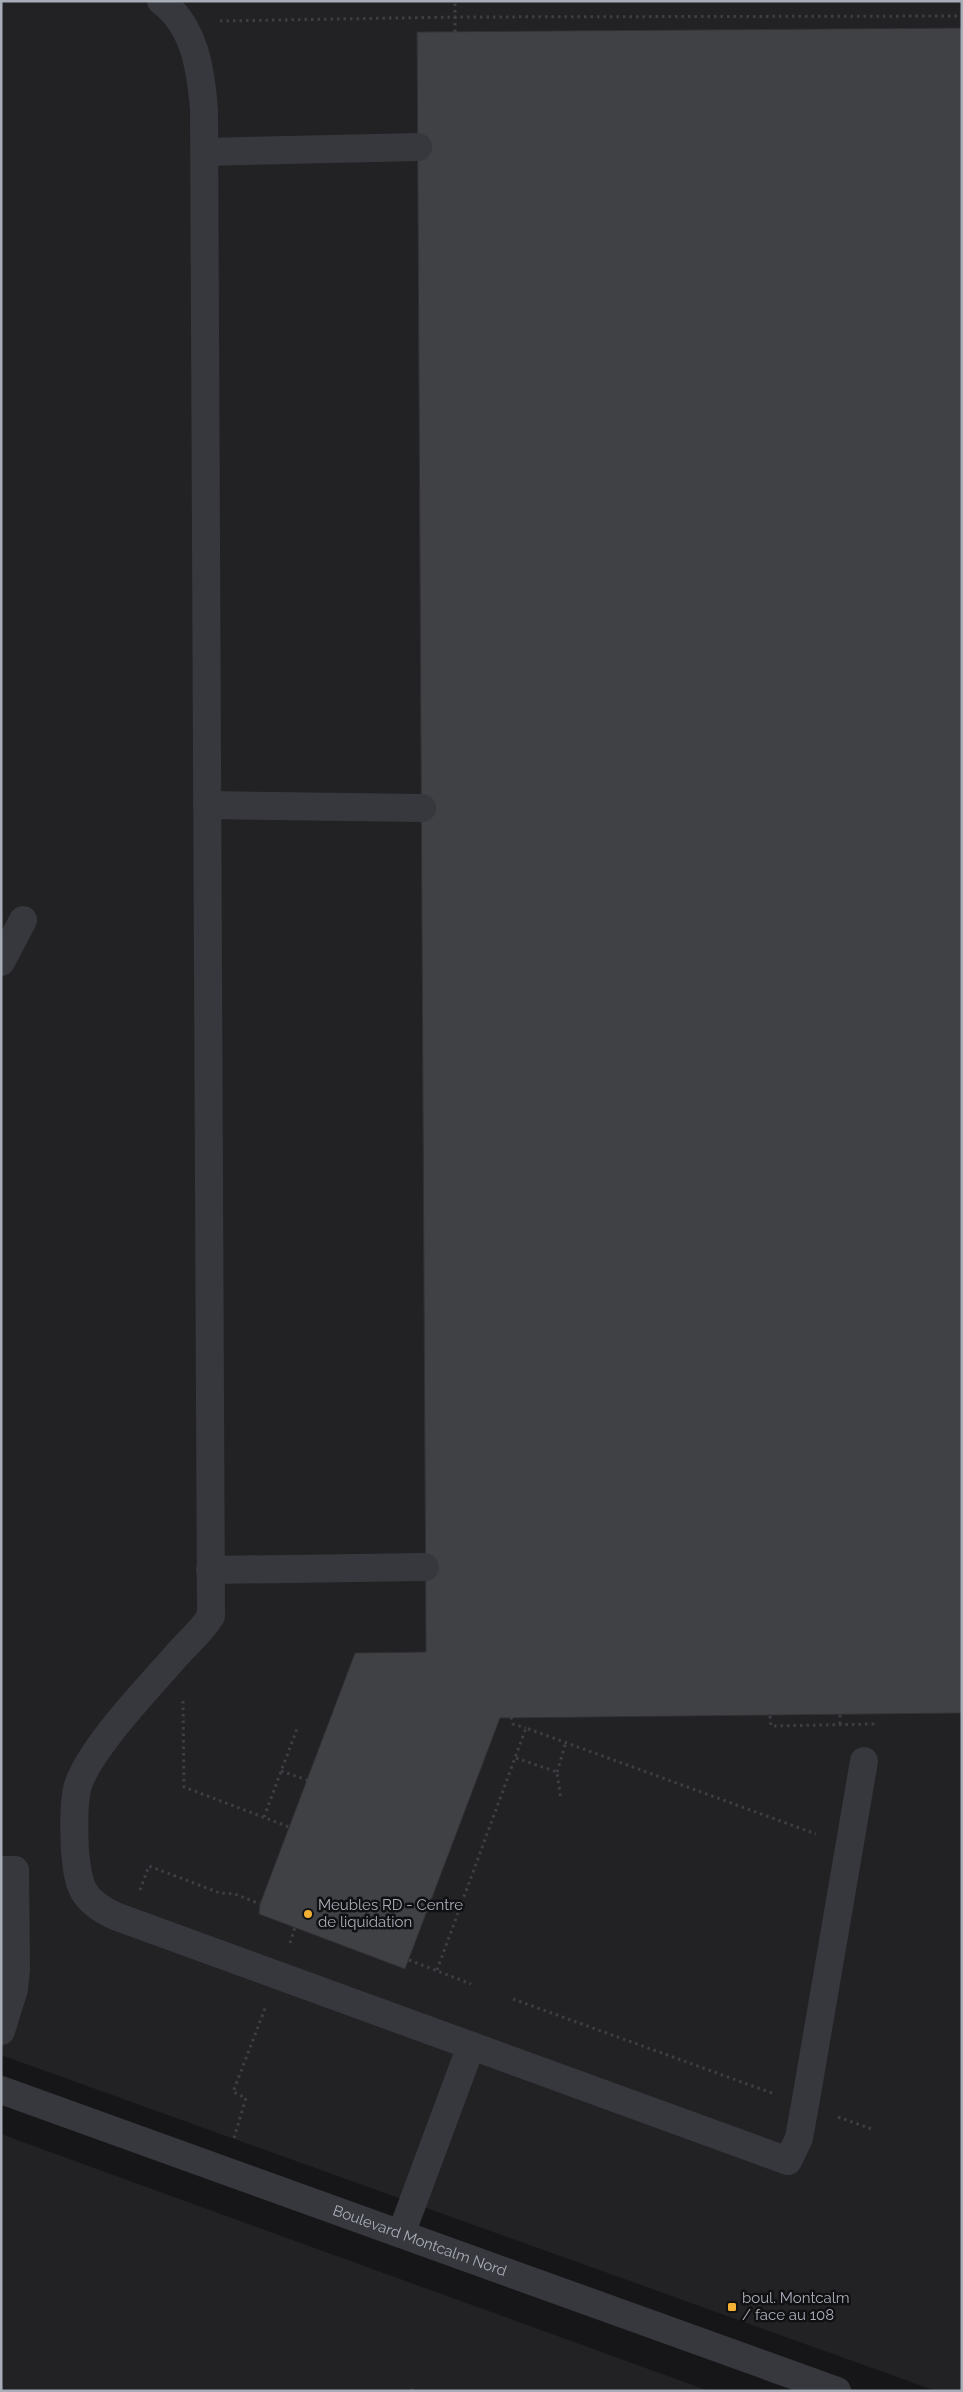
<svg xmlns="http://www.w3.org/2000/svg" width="963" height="2392" viewBox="0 0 963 2392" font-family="Raleway,sans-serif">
<rect width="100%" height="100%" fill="#161618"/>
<g fill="#222225">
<polygon points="1,1 962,1 962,2391 936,2391 1,2055"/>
<polygon points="1,2134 105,2172 709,2391 1,2391"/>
</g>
<polygon fill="#404145" stroke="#303034" points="962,28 962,1713 500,1718 405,1969 259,1914 260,1904 355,1653 426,1652 417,32"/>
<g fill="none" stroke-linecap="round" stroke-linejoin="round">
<g stroke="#3d3f44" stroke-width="3" stroke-dasharray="2.5 4" stroke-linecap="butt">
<polyline points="220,21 455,17 962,16"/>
<polyline points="455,32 455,1"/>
<polyline points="183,1701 184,1787 289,1827"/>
<polyline points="840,1715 840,1725"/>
<polyline points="770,1716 771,1726 873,1724 873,1729"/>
<polyline points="511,1717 513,1724 526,1728"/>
<polyline points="516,1758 557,1772 561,1800"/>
<polyline points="281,1771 307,1780"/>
<polyline points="557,1772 566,1742"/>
<polyline points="264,1817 298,1726"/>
<polyline points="140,1890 149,1866 220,1893 235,1894 260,1904"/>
<polyline points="290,1943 295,1927"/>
<polyline points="409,1960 471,1984"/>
<polyline points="437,1970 526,1728 816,1834"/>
<polyline points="513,1999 772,2093"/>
<polyline points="838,2117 872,2129"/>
<polyline points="234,2138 246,2098 233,2092 266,2006"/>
<polyline points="412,2391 414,2387"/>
</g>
<g stroke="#37383d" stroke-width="28">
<path d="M161,1C195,26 201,71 204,110L211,1616C202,1631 188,1642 176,1656C149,1687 86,1752 77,1789C73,1808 74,1831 75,1850C78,1886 81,1900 115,1916L788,2161L799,2138L805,2105L864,1761"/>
<polyline points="205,152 418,147"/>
<polyline points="207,805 422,808"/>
<polyline points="1,962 23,920"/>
<polyline points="210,1570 425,1567"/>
<polyline points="1,1870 15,1870 16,1969 14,1989 1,2031"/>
<path id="s1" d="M1,2090L837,2391"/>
<polyline points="401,2234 471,2046"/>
</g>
</g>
<g fill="#f2b134" stroke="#111113" stroke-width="2">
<circle cx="308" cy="1914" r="5"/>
<rect x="727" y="2302" width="10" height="10" rx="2.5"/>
</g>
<g text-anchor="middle" stroke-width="5" stroke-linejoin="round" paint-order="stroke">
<g font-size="15" fill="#a8adb8" stroke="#111113" text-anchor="start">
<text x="318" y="1910">Meubles RD - Centre<tspan x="318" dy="17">de liquidation</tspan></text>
<text x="742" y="2303">boul. Montcalm<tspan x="742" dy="17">/ face au 108</tspan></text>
</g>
<g font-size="15" fill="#a8adb8" stroke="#111113">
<text dy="5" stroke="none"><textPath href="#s1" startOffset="445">Boulevard Montcalm Nord</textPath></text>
</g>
</g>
<rect width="963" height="2392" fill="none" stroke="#a8adb8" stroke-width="5"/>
</svg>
